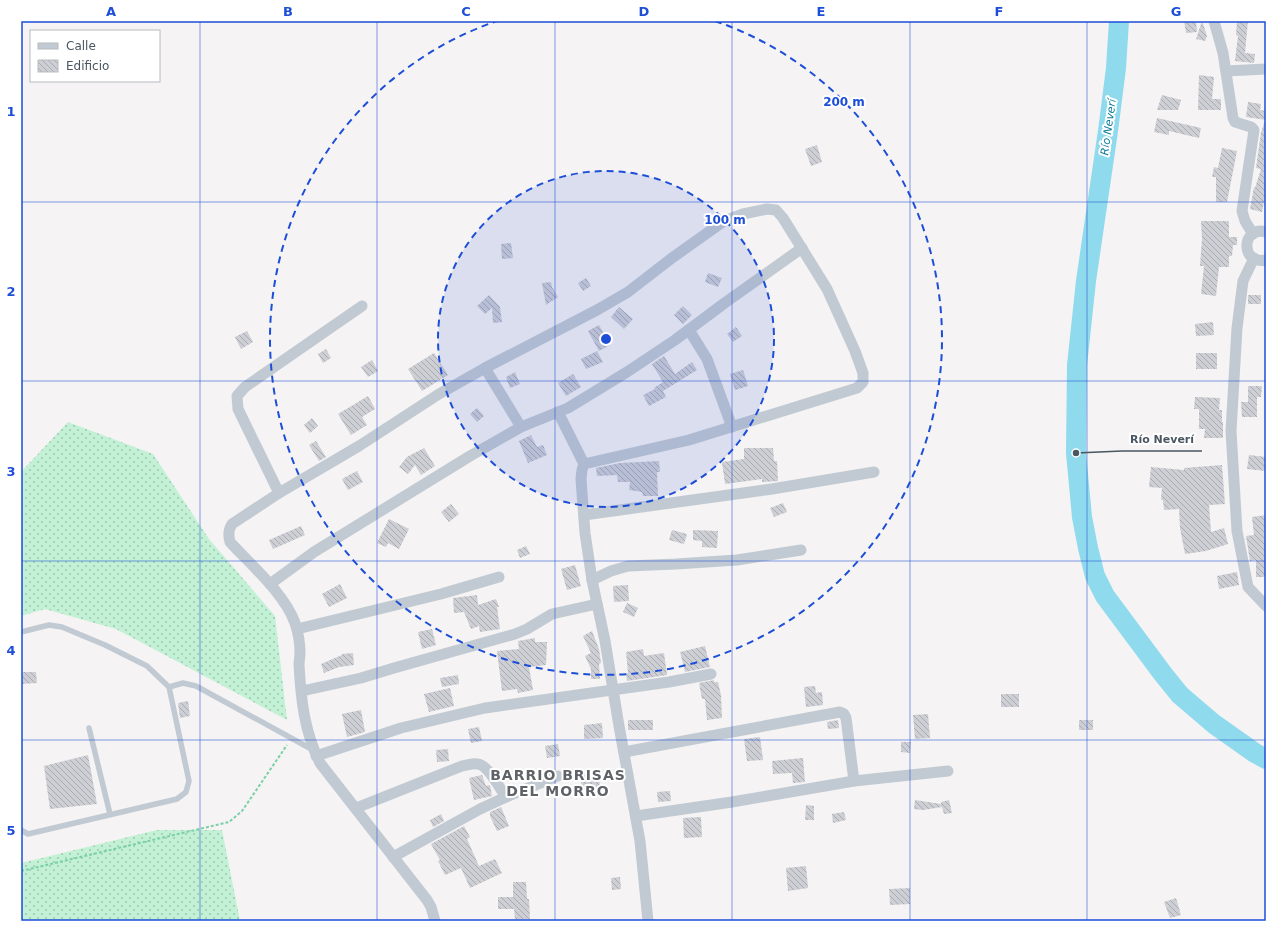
<svg xmlns="http://www.w3.org/2000/svg" width="1287" height="942" viewBox="0 0 1287 942" font-family="'DejaVu Sans',sans-serif">
<defs>
<pattern id="grass-dots" width="8" height="8" patternUnits="userSpaceOnUse"><rect width="8" height="8" fill="#c3f1d5"/><path d="M2 2h.1M6 6h.1" fill="none" stroke="#a0c6b0" stroke-width="1.8" stroke-linecap="round"/></pattern>
<pattern id="building-back-hatch" width="6" height="6" patternUnits="userSpaceOnUse"><rect width="6" height="6" fill="#cdcfd5"/><path d="M-1 5l2 2M0 0l6 6M5-1l2 2" fill="none" stroke="#a8abb0"/></pattern>
</defs>
<rect width="100%" height="100%" fill="#f5f3f3"/>
<g fill="url(#grass-dots)">
<polygon points="68,422 153,454 209,539 275,616 287,720 116,629 45,609 21,616 21,472"/>
<polygon points="157,830 222,830 240,921 21,921 21,863"/>
</g>
<g fill="none" stroke-linecap="round" stroke-linejoin="round">
<polyline stroke="#90daee" stroke-width="20" points="1119,21 1116,68 1108,131 1086,281 1077,365 1076,453 1082,517 1088,548 1095,576 1105,596 1163,674 1180,695 1214,724 1255,753 1266,759"/>
</g>
<g fill="url(#building-back-hatch)">
<polygon points="1184,21 1196,21 1197,32 1186,33"/>
<polygon points="1202,21 1207,36 1205,41 1196,39"/>
<polygon points="1237,21 1248,21 1245,53 1255,54 1254,63 1235,61 1238,36 1236,35"/>
<polygon points="1199,75 1214,77 1212,99 1221,99 1221,110 1198,110"/>
<polygon points="1162,95 1181,100 1178,110 1157,110"/>
<polygon points="1248,102 1261,104 1260,110 1266,111 1266,120 1246,117"/>
<polygon points="1157,118 1201,128 1199,138 1169,131 1169,135 1154,132"/>
<polygon points="1264,123 1266,124 1266,191 1262,212 1250,209 1254,187 1255,188 1261,169 1256,168 1261,133"/>
<polygon points="817,145 822,162 811,166 805,149"/>
<polygon points="1222,148 1237,151 1227,202 1216,202 1216,177 1212,177 1214,167 1218,168"/>
<polygon points="1201,221 1229,221 1229,237 1237,237 1237,245 1233,245 1232,256 1229,256 1229,267 1219,267 1216,296 1201,294 1204,266 1200,266 1202,239"/>
<polygon points="511,243 513,258 502,259 501,244"/>
<polygon points="708,273 722,278 718,287 705,282"/>
<polygon points="586,278 591,286 583,291 578,283"/>
<polygon points="551,282 552,287 558,297 546,305 542,283"/>
<polygon points="489,295 500,307 502,322 493,323 492,308 485,314 477,306"/>
<rect x="1248" y="295" width="13" height="9"/>
<polygon points="683,306 692,315 683,324 674,315"/>
<polygon points="619,307 633,319 624,329 611,317"/>
<polygon points="1213,322 1214,335 1196,336 1195,324"/>
<polygon points="599,325 610,345 599,351 588,331"/>
<polygon points="736,327 742,336 733,342 727,334"/>
<polygon points="247,331 253,342 241,349 235,337"/>
<polygon points="326,349 331,358 323,363 318,354"/>
<polygon points="597,351 603,362 586,369 581,359"/>
<polygon points="434,353 448,375 422,391 408,369"/>
<rect x="1196" y="353" width="21" height="16"/>
<polygon points="664,356 675,374 692,362 697,370 663,391 666,397 649,406 643,395 655,389 654,388 663,382 652,364"/>
<polygon points="372,360 378,371 368,377 361,367"/>
<polygon points="743,370 748,386 735,390 730,374"/>
<polygon points="515,372 520,384 510,388 506,377"/>
<polygon points="573,374 581,387 566,396 558,383"/>
<polygon points="1248,386 1262,386 1261,397 1257,397 1257,417 1242,417 1241,402 1248,402"/>
<polygon points="368,396 375,409 362,417 367,425 351,435 338,414"/>
<polygon points="1195,397 1220,398 1219,410 1222,410 1222,422 1223,422 1223,438 1204,438 1205,429 1199,429 1199,409 1194,409"/>
<polygon points="477,408 484,416 477,422 470,414"/>
<polygon points="312,418 318,426 310,433 304,425"/>
<polygon points="531,435 537,447 543,445 547,455 528,463 519,441"/>
<polygon points="316,441 326,457 319,461 309,445"/>
<polygon points="424,448 435,466 421,475 415,465 408,474 399,467 407,457"/>
<polygon points="744,448 773,448 774,461 777,461 778,481 762,482 762,479 725,484 722,462 744,459"/>
<polygon points="1249,455 1266,457 1266,471 1247,469"/>
<polygon points="659,461 660,472 657,472 658,496 643,496 642,492 629,490 630,482 618,482 617,475 597,476 596,468 620,463"/>
<polygon points="1222,465 1225,504 1209,505 1211,532 1224,528 1228,544 1206,551 1185,554 1180,528 1179,509 1164,510 1163,500 1161,500 1162,488 1149,487 1151,467 1184,470 1184,468"/>
<polygon points="357,471 363,482 348,490 342,479"/>
<polygon points="783,503 787,512 774,517 770,508"/>
<polygon points="451,504 459,514 449,522 441,512"/>
<polygon points="1266,515 1266,577 1256,577 1256,560 1250,561 1246,536 1254,535 1252,517"/>
<polygon points="389,519 409,529 399,549 388,543 386,547 377,543"/>
<polygon points="301,526 305,535 273,549 269,540"/>
<polygon points="672,530 687,534 684,544 669,540"/>
<polygon points="693,530 718,531 717,548 702,547 702,541 693,540"/>
<polygon points="526,546 530,554 520,558 517,550"/>
<polygon points="575,565 581,586 567,590 561,569"/>
<polygon points="1237,572 1239,585 1219,589 1217,576"/>
<polygon points="340,584 347,598 329,607 322,594"/>
<polygon points="628,585 629,601 614,602 613,586"/>
<polygon points="477,595 478,605 496,599 499,607 497,607 500,629 480,632 479,626 471,629 464,612 454,613 453,598"/>
<polygon points="627,603 638,608 634,617 623,612"/>
<polygon points="432,629 436,645 422,649 418,632"/>
<polygon points="592,631 599,649 601,663 599,664 600,679 591,679 591,669 585,656 591,653 583,636"/>
<polygon points="535,638 535,642 547,642 546,665 529,667 533,690 518,693 517,689 502,691 497,651 519,649 518,641"/>
<polygon points="705,646 710,667 685,672 680,652"/>
<polygon points="643,649 644,656 664,653 667,675 627,681 626,673 628,673 626,652"/>
<polygon points="353,653 354,665 339,667 324,673 321,664 342,655 342,654"/>
<polygon points="21,672 36,672 37,683 21,684"/>
<polygon points="458,675 459,684 442,687 440,678"/>
<polygon points="714,680 714,682 718,682 721,695 722,718 707,720 705,699 702,699 699,683"/>
<polygon points="815,686 816,693 822,692 823,705 806,707 804,687"/>
<polygon points="450,688 454,706 429,712 424,694"/>
<rect x="1001" y="694" width="18" height="13"/>
<polygon points="188,701 190,716 180,718 178,703"/>
<polygon points="361,710 365,732 347,737 342,714"/>
<polygon points="928,714 930,738 915,739 913,715"/>
<rect x="628" y="720" width="25" height="10"/>
<polygon points="838,720 839,728 828,729 827,722"/>
<rect x="1079" y="720" width="14" height="10"/>
<polygon points="602,723 603,738 584,739 584,725"/>
<polygon points="479,727 482,741 471,743 468,729"/>
<polygon points="760,737 763,760 747,761 744,739"/>
<polygon points="901,742 911,742 910,753 901,752"/>
<polygon points="558,744 560,756 547,758 545,746"/>
<polygon points="448,749 449,761 437,762 436,750"/>
<polygon points="88,755 97,804 50,809 44,766"/>
<polygon points="803,758 805,782 793,783 792,773 773,774 772,761"/>
<polygon points="599,772 600,788 582,789 580,774"/>
<polygon points="482,775 486,786 490,785 492,796 474,800 469,778"/>
<polygon points="670,791 671,801 658,802 657,792"/>
<polygon points="915,800 941,804 941,802 949,800 952,813 944,814 942,807 923,810 914,809"/>
<polygon points="806,805 814,806 814,820 805,820"/>
<polygon points="501,807 509,826 497,831 490,816 490,812"/>
<polygon points="844,812 846,820 833,823 832,814"/>
<polygon points="441,814 444,821 433,827 430,820"/>
<polygon points="701,817 702,837 684,838 683,818"/>
<polygon points="464,826 470,837 467,839 479,866 495,859 502,873 470,888 461,868 445,875 438,861 440,860 431,844"/>
<polygon points="806,866 808,888 788,891 786,868"/>
<polygon points="620,877 621,889 612,890 611,878"/>
<polygon points="513,882 526,882 527,899 529,899 530,919 515,919 514,909 498,909 498,897 513,897"/>
<polygon points="910,888 910,904 890,905 889,889"/>
<polygon points="1176,898 1181,915 1170,918 1164,902"/>
</g>
<g fill="none" stroke-linecap="round" stroke-linejoin="round">
<polyline stroke="#7ad0a6" stroke-width="2" stroke-dasharray="3 2" stroke-linecap="butt" points="21,871 229,822 242,811 287,745"/>
<g stroke="#c1cad2" stroke-width="5.5">
<polyline points="21,632 49,625 62,627 105,645 147,666 169,687 189,781 186,792 177,799 28,834 21,830"/>
<polyline points="169,687 183,683 196,686 313,750"/>
<polyline points="89,728 110,814"/>
</g>
<g stroke="#c1cad2" stroke-width="11">
<polyline points="1214,21 1223,53 1233,118 1235,122 1251,127 1254,130 1242,211 1245,221 1253,234"/>
<polyline points="1226,71 1266,69"/>
<path d="M1266,232C1242,225 1239,265 1266,260"/>
<polyline points="1254,258 1243,281 1237,328 1231,431 1237,531 1248,587 1266,606"/>
<polyline points="689,330 707,359 732,427"/>
<polyline points="485,368 521,427"/>
<polyline points="558,412 584,464"/>
<polyline points="279,493 238,409 237,396 245,387 362,306"/>
<polyline points="584,515 772,489 874,472"/>
<polyline points="592,580 611,571 628,566 676,564 737,560 801,550"/>
<polyline points="270,584 314,552 470,456 521,427 568,408 627,372 675,340 726,302 802,248"/>
<polyline points="297,629 441,594 499,577"/>
<polyline points="302,691 361,678 394,668 515,634 527,629 552,614 597,604"/>
<polyline points="624,752 840,712 844,714 846,718 854,781"/>
<polyline points="316,756 401,728 485,708 669,682 711,674"/>
<path d="M356,808L462,766C468,765 476,762 481,765C490,769 500,789 506,797"/>
<polyline points="636,816 732,802 854,781 948,771"/>
<polyline points="393,857 480,809 506,797 558,776"/>
<path d="M435,921L431,907L427,900L320,763C304,731 301,699 299,665C299,661 300,657 300,653C300,642 298,632 295,623C284,593 251,565 230,542C228,535 228,530 232,524L279,493L359,446L439,394L485,368L597,310L628,292L672,258L724,221L743,214L767,209L776,210L783,218L827,289L855,351L863,373V382L857,388L689,440L584,464L582,470L581,479L585,533L592,580L605,641L619,726L640,841L648,921"/>
</g>
</g>
<path fill="none" stroke="#1d4ed8" stroke-width="1" stroke-opacity="0.55" d="M200,21V921M377,21V921M555,21V921M732,21V921M910,21V921M1087,21V921M21,202H1266M21,381H1266M21,561H1266M21,740H1266"/>
<circle cx="606" cy="339" r="168" fill="#1d4ed8" fill-opacity=".12"/>
<g fill="none" stroke="#1d4ed8" stroke-width="2" stroke-dasharray="7 5">
<circle cx="606" cy="339" r="168"/>
<path d="M715 21A336 336 0 1 1 497 21"/>
</g>
<g text-anchor="middle" stroke-width="4" stroke-linejoin="round" paint-order="stroke">
<g font-size="11" font-style="italic" fill="#0c7c9b" stroke="#fff">
<text transform="translate(1108 127) rotate(-82)" y="4">Río Neverí</text>
</g>
<g font-size="14" font-weight="bold" letter-spacing="1" fill="#5f6368" stroke="#fff">
<text x="558" y="780">BARRIO BRISAS<tspan x="558" dy="16">DEL MORRO</tspan></text>
</g>
</g>
<circle cx="606" cy="339" r="6" fill="#1d4ed8" stroke="#fff" stroke-width="2"/>
<g font-size="12" text-anchor="middle" font-weight="bold" fill="#1d4ed8" stroke="#fff" stroke-width="4" stroke-linejoin="round" paint-order="stroke">
<text x="844" y="106">200 m</text>
<text x="725" y="224">100 m</text>
</g>
<path fill="none" stroke="#4a5661" stroke-width="1.5" d="M1076 453L1122 451H1202"/>
<circle fill="#4a5661" stroke="#fff" stroke-width="1.5" cx="1076" cy="453" r="4"/>
<g font-size="11" text-anchor="middle" font-weight="bold" fill="#4a5661" stroke="#fff" stroke-width="4" stroke-linejoin="round" paint-order="stroke">
<text x="1162" y="443">Río Neverí</text>
</g>
<rect width="1287" height="942" fill="none" stroke="#ffffff" stroke-width="44"/>
<rect x="30" y="30" width="130" height="52" fill="#ffffff" stroke="#b7bbc0"/>
<rect x="38" y="43" width="20" height="6" fill="#c1cad2" stroke="#b7bbc0"/>
<text x="66" y="50" font-size="12" fill="#4a5661">Calle</text>
<rect x="38" y="60" width="20" height="12" fill="url(#building-back-hatch)" stroke="#b7bbc0"/>
<text x="66" y="70" font-size="12" fill="#4a5661">Edificio</text>
<rect x="22" y="22" width="1243" height="898" fill="none" stroke="#1d4ed8" stroke-width="1.5"/>
<g font-size="13" text-anchor="middle" font-weight="bold" fill="#1d4ed8">
<text x="111" y="16">A</text>
<text x="288" y="16">B</text>
<text x="466" y="16">C</text>
<text x="644" y="16">D</text>
<text x="821" y="16">E</text>
<text x="999" y="16">F</text>
<text x="1176" y="16">G</text>
<text x="11" y="116">1</text>
<text x="11" y="296">2</text>
<text x="11" y="476">3</text>
<text x="11" y="655">4</text>
<text x="11" y="835">5</text>
</g>
</svg>
